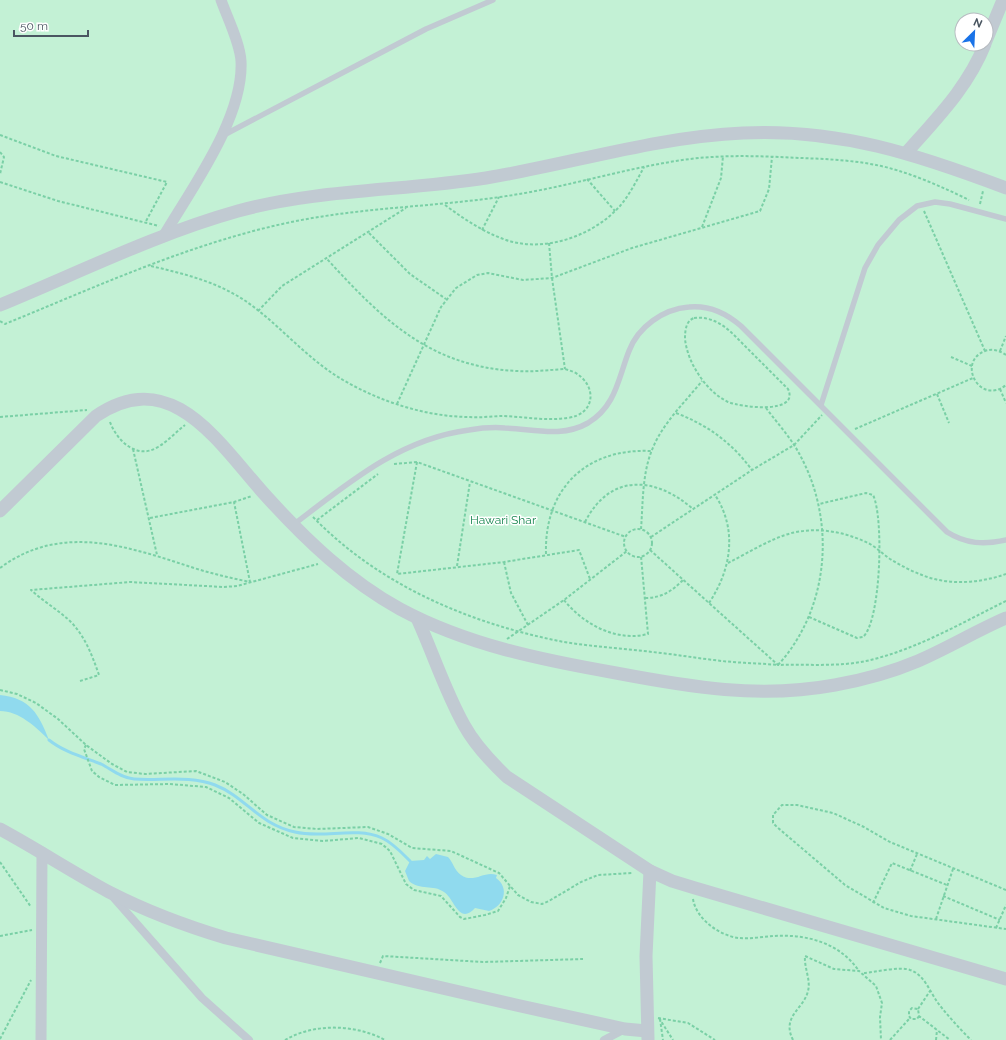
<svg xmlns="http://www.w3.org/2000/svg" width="1006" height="1040" viewBox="0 0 1006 1040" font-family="Raleway,sans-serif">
<rect width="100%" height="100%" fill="#f5f3f3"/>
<path fill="#c3f1d5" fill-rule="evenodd" d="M0,0H1006V1040H0ZM962,20H986V44H962Z"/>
<g fill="#90daee">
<path d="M0,695C30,698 39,714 49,740C36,727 19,711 0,711Z"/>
<path d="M436,854L448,857C453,862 454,870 461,875C474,884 484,870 497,875L496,878C510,888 504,906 489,911L475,908C459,926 454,898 444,892C433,884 420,891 409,881L405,871L410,861L424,860L427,856L430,859Z"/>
</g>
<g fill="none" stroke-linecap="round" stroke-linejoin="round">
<path stroke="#90daee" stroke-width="3" d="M49,740C64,752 83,757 101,764C111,769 121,778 134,779C160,781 190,775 215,785C246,797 258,824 295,832C324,839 355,826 382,838C393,843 402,853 410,861"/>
<g stroke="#7ad0a6" stroke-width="2" stroke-dasharray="3 2" stroke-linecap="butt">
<polyline points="0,135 56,156 167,182 145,223"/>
<polyline points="0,152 4,157 0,174"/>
<polyline points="587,179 615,211"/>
<polyline points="0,182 58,201 159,226"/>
<polyline points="980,204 983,191"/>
<path d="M445,205C464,219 483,232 506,240C545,253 593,236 620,206C630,194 637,180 644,167"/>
<polyline points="924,211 985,351"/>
<polyline points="702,227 721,178 723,156"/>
<polyline points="482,230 499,197"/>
<polyline points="369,233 410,274 446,299"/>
<polyline points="549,243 552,278 565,369"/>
<path d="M151,266C185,274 218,282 247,302C281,326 307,359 343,380C381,402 427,417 470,417C481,418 493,416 504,416C525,417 546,421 567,418C596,415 598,385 574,372C571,371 568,370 565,369C549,370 533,372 517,371C430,367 382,319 327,259"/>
<polyline points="258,311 282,286 406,208"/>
<path d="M694,318C711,316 724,325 735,336L788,389C800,415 740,407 728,402C712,394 701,380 693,365C689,357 686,348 685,339C685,330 686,321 694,318Z"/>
<path d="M0,321L5,324C103,284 202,238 307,219C379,206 453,206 525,193C576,184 625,169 676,161C718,154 759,156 801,158C826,159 851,160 876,165C904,170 943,187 969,200"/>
<polyline points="1000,351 1006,336"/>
<path d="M1006,355C1000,351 993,348 985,351C956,362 980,406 1006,385"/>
<polyline points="951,357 972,366"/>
<polyline points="1000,389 1006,403"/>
<polyline points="937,394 949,423"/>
<polyline points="397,404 441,307 456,288 477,275 488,273 523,280 552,278 632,248 760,211 769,189 772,157"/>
<path d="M676,413C708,425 732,443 752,470"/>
<polyline points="0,417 87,410"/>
<path d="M110,422C117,441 137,460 158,447C168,441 176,432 185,425"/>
<polyline points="855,429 973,378"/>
<polyline points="133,449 157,555"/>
<polyline points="417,462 397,574 504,562 579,550 590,579"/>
<polyline points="394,464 417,462 626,537"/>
<path d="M313,517C380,586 471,624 564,642C596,647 629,649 661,653C679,655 696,658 714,660C735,663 757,663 778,665C829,609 836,523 801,457C792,439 778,424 766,408"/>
<polyline points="150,518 234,502 252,496"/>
<polyline points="317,520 378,474"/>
<path d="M585,522C610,473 655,476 693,509"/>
<path d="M641,529C643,504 642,474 652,450C662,424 685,402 702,381"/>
<circle cx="638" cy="543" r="14"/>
<polyline points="651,537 752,470 794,445 822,415"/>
<path d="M650,550L778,665C807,664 838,667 866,661C916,650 961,623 1006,601"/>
<path d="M546,554C544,489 586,448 651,451"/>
<polyline points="504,562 511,593 528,625"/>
<path d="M728,563C750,552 779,533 803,531C826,528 850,534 870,544C877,548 883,554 890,559C900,565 911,571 922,575C949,586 980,583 1006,574"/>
<polyline points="457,566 470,482"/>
<path d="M0,568C62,522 129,547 194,568C213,574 231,578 250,582L234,502"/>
<path d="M645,598C662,598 672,591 683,580"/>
<path d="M564,600C584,625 617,642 648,634L641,556"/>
<path d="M709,603C731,570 738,530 715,495"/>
<path d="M809,617L857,638L863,637C881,621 884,517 873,495L866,493L819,504"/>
<polyline points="507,639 564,600 627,551"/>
<path d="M80,681L99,675C92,655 85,636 70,621C58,610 43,601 31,590L130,582L224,587L237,586L318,564"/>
<polyline points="0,690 17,694 36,703 58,719 86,745 112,764 127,772 145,774 196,771 225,782 243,794 267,815 294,827 317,829 368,827 388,834 412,848 451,851 499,873 518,895 531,902 542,904 549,901 581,882 598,875 632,873"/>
<polyline points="86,745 84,749 92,771 99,777 115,785 170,784 206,787 229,798 259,823 293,838 323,841 359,838 382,844 390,851 406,884 414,890 441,896 460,917 464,919 485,915 498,911 506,898 510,886"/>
<polyline points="0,862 31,907"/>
<polyline points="910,871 917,854"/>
<polyline points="1006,890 890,842 864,827 833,813 797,805 782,805 773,815 773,823 777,827 845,885 884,908 911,916 1006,929"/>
<polyline points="943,896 1000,920"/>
<path d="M693,899C696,919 720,936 739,938C750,939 762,937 773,936C806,934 839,942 859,971"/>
<polyline points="873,903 892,863 947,885"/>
<polyline points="936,919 953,869"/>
<polyline points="996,928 1006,905"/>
<polyline points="0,936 32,930"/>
<polyline points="380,963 383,956 483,962 583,959"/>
<path d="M864,973C876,972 900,966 910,970C924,974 930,992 938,1003C948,1016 959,1028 971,1040"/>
<polyline points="918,1009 930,991"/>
<polyline points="919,1016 917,1019 911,1019 909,1016 909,1011 912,1008 918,1009 919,1016 950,1040"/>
<polyline points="658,1018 688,1023 715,1040"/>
<polyline points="659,1018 673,1040"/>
<polyline points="660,1019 663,1040"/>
<polyline points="0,1039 31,980"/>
<path d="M285,1040C314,1023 355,1024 385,1040"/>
<path d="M793,1040C781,1016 804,1009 808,991C811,980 804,968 805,956L834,969L859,971L876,986L882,1003L880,1017L881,1040"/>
<polyline points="890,1040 910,1018"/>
<polyline points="936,1040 937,1030"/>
</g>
<g stroke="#c1cad2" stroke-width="5.5">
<polyline points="224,135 426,29 493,0"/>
<polyline points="821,405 865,268 878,245 899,220 917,206 935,202 950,204 1006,219"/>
<path d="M293,525C347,484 399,439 469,430C481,428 493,427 505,428C533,429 562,438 588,423C616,406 618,379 629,351C638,327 663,309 689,307C709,305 726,313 741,326L947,532C966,544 984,545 1006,540"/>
</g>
<g stroke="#c1cad2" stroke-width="8">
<polyline points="114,898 202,998 249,1040"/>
<polyline points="604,1040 625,1029"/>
</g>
<g stroke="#c1cad2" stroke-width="11">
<path d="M163,237C191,189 244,118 241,61C240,43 227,17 221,0"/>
<polyline points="41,1040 42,852"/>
</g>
<g stroke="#c1cad2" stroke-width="13">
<polyline points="986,41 1003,0"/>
<path d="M907,152C937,118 968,87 985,44"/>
<path d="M0,305C78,273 156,234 238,211C318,189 404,191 486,178C571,164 655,137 743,133C838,128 919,155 1006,188"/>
<path d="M0,511L96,416C173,363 221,447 267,497C306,540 349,581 400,609C467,645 542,660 616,673C690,687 759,699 835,685C863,680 892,672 918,661C948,648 976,631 1006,618"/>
<path d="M417,618C433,653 445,691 464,725C475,745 490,761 507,777L650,871L672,881L695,888L1006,979"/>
<path d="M0,829C37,849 72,872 109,892C146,911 186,926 226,938L516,1005L625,1029L647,1031"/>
<polyline points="648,1039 646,956 650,871"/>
</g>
</g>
<g text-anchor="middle" stroke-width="3" stroke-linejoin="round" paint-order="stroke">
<g font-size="12" fill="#17864f" stroke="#fff">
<text x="503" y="524">Hawari Shar</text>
</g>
</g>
<g transform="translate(974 32) rotate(24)"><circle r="19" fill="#ffffff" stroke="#b7bbc0"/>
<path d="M0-3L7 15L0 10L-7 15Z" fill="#1a73e8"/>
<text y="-6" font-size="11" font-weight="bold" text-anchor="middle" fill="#4a5661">N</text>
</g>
<path d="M14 30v6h74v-6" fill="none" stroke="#4a5661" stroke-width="2"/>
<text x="20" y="30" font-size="12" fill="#4a5661" stroke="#ffffff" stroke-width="3" paint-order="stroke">50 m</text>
</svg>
